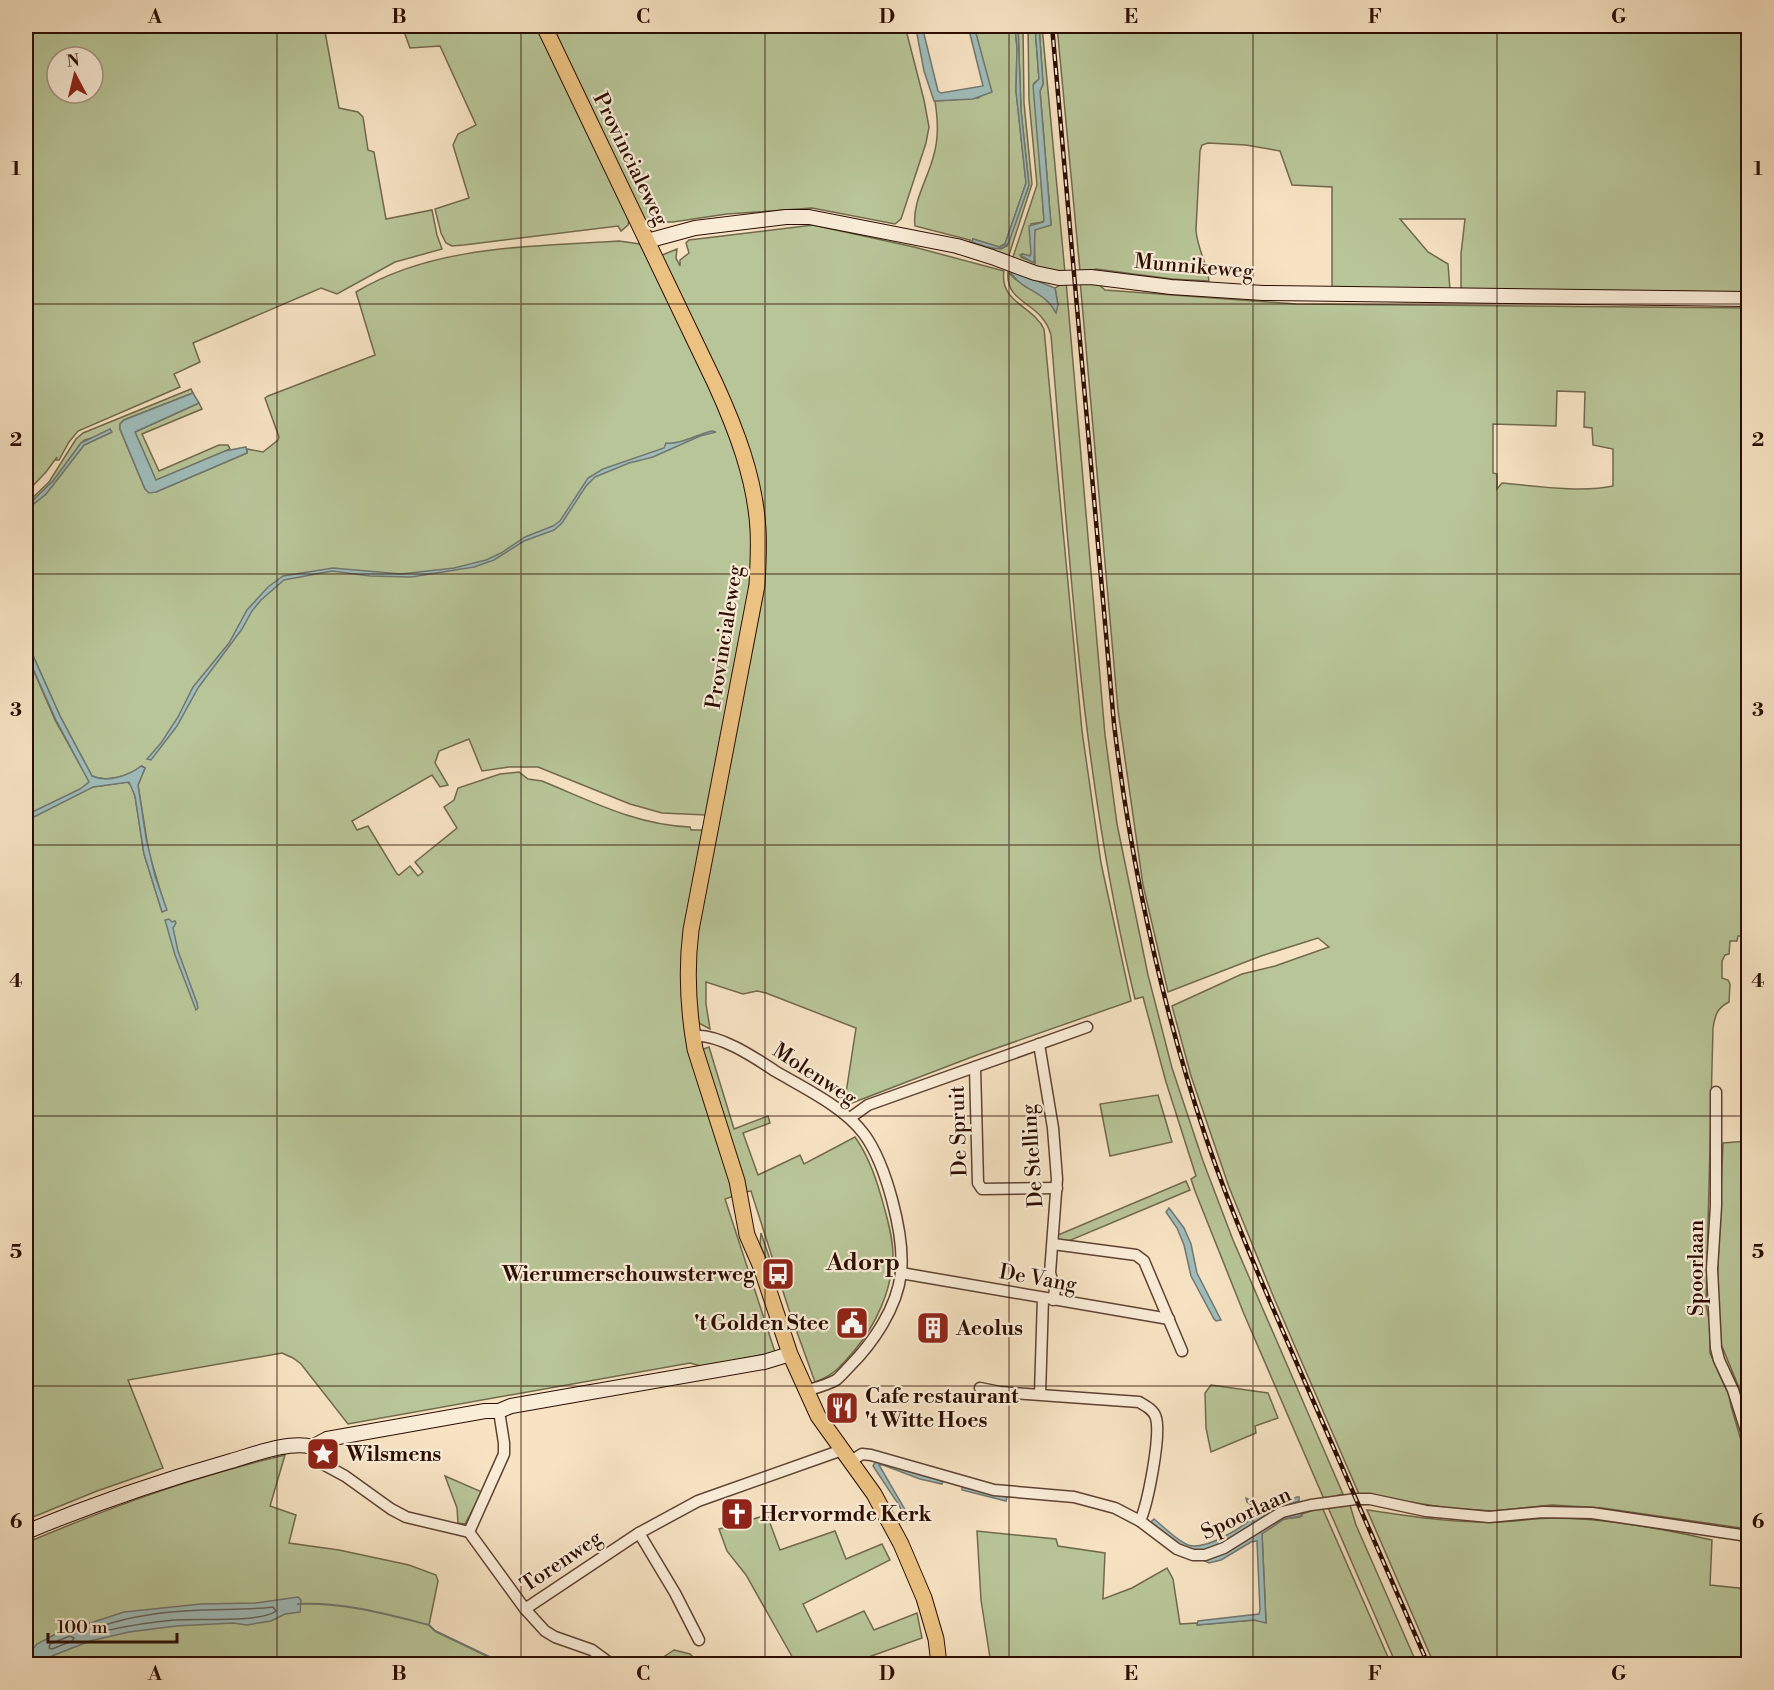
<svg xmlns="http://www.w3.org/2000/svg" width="1774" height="1690" viewBox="0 0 1774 1690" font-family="'Libre Bodoni',serif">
<rect width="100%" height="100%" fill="#f7e3c3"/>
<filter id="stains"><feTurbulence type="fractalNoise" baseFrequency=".00333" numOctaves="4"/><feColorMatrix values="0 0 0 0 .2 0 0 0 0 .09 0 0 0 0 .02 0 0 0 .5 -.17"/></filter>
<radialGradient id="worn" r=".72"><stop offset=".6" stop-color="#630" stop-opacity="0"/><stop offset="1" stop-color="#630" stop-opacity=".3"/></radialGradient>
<g fill="#b8c598" stroke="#72694c" stroke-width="1.5" fill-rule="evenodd">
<path d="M26,26H324L339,108L358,112L363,117L368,150L374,152L386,219L432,210L437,235L442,249L395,262L337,294L321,288L193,343L200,362L174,374L180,387L78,431L69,442L59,460H56L57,457L46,472L26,493ZM57,57H93V93H57Z"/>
<polygon points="402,26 541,26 629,221 628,225 621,231 618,226 464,245 452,246 446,243 441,233 435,209 469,198 453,145 458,134 476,125 440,46 410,48"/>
<polygon points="549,26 905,26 924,100 929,127 926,143 901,219 895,224 812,208 727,214 673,222 642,222"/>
<path d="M974,26H1015L1017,48L1016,91L1026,183L1005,244L999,247L973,239L972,241L1001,249L1007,246L1029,185L1021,111L1018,26H1023L1024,103L1032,184L1008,258L969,246L970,240L915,226C912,203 927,180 933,158C939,138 938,121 935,101L978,98L991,89L989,86Z"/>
<polygon points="1028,26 1035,26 1039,79 1034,83 1044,220 1043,222 1031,224 1031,254 1029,256 1022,254 1021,257 1035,263 1034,232 1036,229 1051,225 1040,91 1043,84 1039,26 1042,26 1065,273 1059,274 1012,260 1037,185 1029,100"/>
<path d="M1057,26H1748V292L1461,290V254L1465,219H1400L1428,252L1448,264L1450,290L1332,288V187L1292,185L1280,151L1246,145L1208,143L1202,145L1200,151L1196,230C1197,248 1207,263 1209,281L1172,279L1096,269L1087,272L1080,271Z"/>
<path d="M813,225L914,247L1004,271C999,302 1033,306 1044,329L1082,731L1101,863L1131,1001L977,1055L844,1106L856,1028L766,993L757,991L743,994L706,982V1004L710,1029L697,1022L694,994L696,947L762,513L660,256L677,249L676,258L680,266V260L689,253L686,243L689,240Z"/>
<path d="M619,241L640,244L728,422L749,504L752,550L748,601L706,815L662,813L630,804L538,767H509L482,771L469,739L439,751L435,763L448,785L440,787L432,775L352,821L357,830L368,826L397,874L399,875L410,866L418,876L423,872L415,862L457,828L444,807L454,800L458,788L500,774L519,772L528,779L542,781C591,801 636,825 690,827L691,830H703L682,947V1003L684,1024L734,1196L725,1199L775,1352L704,1367L690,1363L348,1424L301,1364L293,1358L282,1353L128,1380L163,1468L97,1491L26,1520V653L55,720L89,781L88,784L93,787L127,782L131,785L135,796L144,854L162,911L166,910L149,853L138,785L145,768L142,766C129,775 108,783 92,776L60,716L26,640V510L46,494L84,445L112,432L85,440L81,443L53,481L26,507V504L49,482L76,439L83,433L191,389L193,393L124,420L120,424V429L145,489L156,492L247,453V449L263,452L278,440L279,437L265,398L268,396L375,355L356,292C434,245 531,247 619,241Z"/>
<path d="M1008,272L1015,279L1047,299L1051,304L1058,305L1055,288L1066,281L1105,735L1117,824L1148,975L1172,1068L1203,1161L1233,1240L1343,1494L1324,1499L1244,1314L1195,1191L1191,1179L1196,1176L1166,1082L1143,997L1135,999L1131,982C1081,769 1069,551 1051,335C1042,301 1005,305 1008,272Z"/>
<path d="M1080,280L1095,281L1105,290L1296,304L1748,308V936H1738L1737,941H1730L1729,954L1725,955L1722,961V978L1728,980L1730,984L1729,1002C1717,1008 1715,1015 1713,1028L1706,1305L1710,1324V1353L1729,1395L1731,1406L1748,1464V1529L1602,1508L1552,1505L1493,1511L1448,1508L1359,1494L1274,1298L1229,1187L1191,1076L1172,1006L1242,974L1275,966L1329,947L1318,938L1261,956L1168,992L1143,885L1118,710ZM1557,391L1585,392L1584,427L1592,428L1593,445L1613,449V486C1581,493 1535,486 1502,483L1497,489V474L1493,473V424L1556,426Z"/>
<polygon points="199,403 202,409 142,434 159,471 219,445 228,445 230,449 156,481 135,432"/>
<path d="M709,1047L734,1129L768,1116L770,1123L743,1133L758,1175L800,1155L804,1164L855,1137C868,1155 875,1175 881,1196C886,1214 893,1236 893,1255C892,1290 876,1325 854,1351C842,1365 833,1376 815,1382L789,1310L751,1191L745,1192L701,1050Z"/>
<polygon points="1158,1095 1172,1142 1110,1156 1100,1104"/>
<polygon points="1748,1141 1748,1422 1742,1395 1721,1344 1717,1287 1723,1143"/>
<polygon points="1186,1181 1190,1190 1059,1245 1058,1235"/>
<polygon points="761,1233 774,1271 772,1273 760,1245"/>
<polygon points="1211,1385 1268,1393 1278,1418 1255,1426 1256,1433 1211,1452 1206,1428 1205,1393"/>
<path d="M285,1455L270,1506L296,1515L289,1543L339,1550L409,1565L436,1575L438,1581L429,1625L435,1631L504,1664H26V1543C113,1506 193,1477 285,1455Z"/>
<polygon points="445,1476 482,1492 465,1524 458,1523 457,1508"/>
<polygon points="1349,1502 1356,1525 1417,1664 1396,1664 1327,1505"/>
<polygon points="1322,1507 1391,1664 991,1664 981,1600 977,1531 1056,1539 1058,1546 1105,1553 1103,1599 1132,1588 1167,1568 1173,1579 1180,1624 1197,1623 1198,1625 1254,1620 1266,1622 1262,1533 1284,1519 1300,1517 1302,1514"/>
<path d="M1367,1510C1409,1516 1451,1523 1494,1522C1514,1522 1534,1518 1553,1518C1602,1518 1664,1529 1712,1540L1710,1585L1748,1589V1624L1742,1628L1744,1664H1434Z"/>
<polygon points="767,1515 780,1550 835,1531 846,1559 882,1544 890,1560 803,1604 817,1632 864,1611 874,1630 917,1613 922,1638 849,1664 789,1664 794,1660 746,1575 727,1551 719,1529"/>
<polygon points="674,1650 690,1654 700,1664 653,1664"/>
</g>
<g fill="#9fbdbb" stroke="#717771" stroke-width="1.5">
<polygon points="968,26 974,26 992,92 973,99 934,101 924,71 916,29 920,27 923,30 938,91 941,93 983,86"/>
<path d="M1015,26H1018L1021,111L1029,185L1009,242C1001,255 984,245 972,242L973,239L999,247L1005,244L1026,183L1016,91L1017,48Z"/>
<polygon points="1035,26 1039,26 1043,84 1040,91 1051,225 1035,230 1034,263 1020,255 1023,254 1030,256 1031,254 1029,226 1043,222 1044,220 1033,85 1039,79"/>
<path d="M1014,272L1055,288L1058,305L1056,313C1044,290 1024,292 1011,273Z"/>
<polygon points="193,393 199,403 135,432 156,480 225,451 246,447 247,453 156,492 149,493 145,489 120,429 120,424 124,420"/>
<polygon points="110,429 112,432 84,445 46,494 26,510 26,507 53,481 81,443"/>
<path d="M712,431L716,432L700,436L653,457L629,463L595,477L586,486L562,523L554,530L524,541L494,560L474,567L411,577L370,576L332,571L284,580L261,600L252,611L242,629L198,688L177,726L151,760L147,759L161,743L178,717L193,687L229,643L247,610L268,587L283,576L333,568L401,574L454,568L486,560L501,553L525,537L553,526L560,521L588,478L603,469L664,448L666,443C680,445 697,434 712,431Z"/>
<path d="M26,640L60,716L92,776C107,783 129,776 141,766L145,768L138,785L146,838L155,876L167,910L162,912L144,854L135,796L129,782L93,787L26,821V815L80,789L89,782L56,720L26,653Z"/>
<polygon points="169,919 172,922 175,921 176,923 173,928 178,951 197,1003 198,1008 196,1010 175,955 165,920"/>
<polygon points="1169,1208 1184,1228 1191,1244 1197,1273 1221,1320 1216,1321 1214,1319 1191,1276 1184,1245 1177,1228 1166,1212"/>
<polygon points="876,1461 943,1481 942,1484 920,1479 883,1465 879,1465 911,1520 907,1522 899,1505 873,1466"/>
<polygon points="962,1487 1007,1497 1006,1501 962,1490"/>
<path d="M1297,1497H1299V1501L1275,1509L1222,1544L1203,1551H1197L1178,1545L1151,1522L1154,1519C1164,1527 1176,1540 1188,1545C1206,1551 1243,1527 1256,1515L1258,1509L1247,1502L1246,1498L1269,1509Z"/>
<polygon points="1292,1514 1300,1513 1302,1516 1284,1519 1262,1534 1266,1623 1254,1620 1197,1625 1198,1621 1259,1614 1260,1610 1257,1541 1251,1542 1221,1560 1209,1563 1205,1561 1227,1552 1279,1519"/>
<polygon points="298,1597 301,1600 300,1612 285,1614 271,1621 247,1625 233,1623 176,1626 129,1632 90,1641 52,1656 39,1664 26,1664 26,1657 37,1644 54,1635 124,1612 201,1604 256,1603"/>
</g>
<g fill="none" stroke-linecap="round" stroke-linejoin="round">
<g stroke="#65655e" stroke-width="1.5">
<path d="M273,1607L276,1611C260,1623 197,1618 174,1620C150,1622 127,1626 104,1631L100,1629L102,1626C134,1615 170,1611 203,1610C227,1609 250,1610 273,1607Z"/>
<polygon points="70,1636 74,1638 72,1641 52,1649 49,1648 50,1644"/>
</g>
<path stroke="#717771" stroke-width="2" d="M298,1604C343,1602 386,1614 429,1625L435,1631L504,1664"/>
<g stroke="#5e4232" stroke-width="13">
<g id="street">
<path d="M693,1036C718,1033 754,1057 775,1071C804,1088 844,1107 864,1134C886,1164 905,1235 901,1273C897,1308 873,1343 849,1367C845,1371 840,1377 836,1380C827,1385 815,1388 806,1391"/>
<polyline points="1039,1044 1053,1128 1057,1179 1050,1273 1055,1290 1053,1300"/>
<polyline points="975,1067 978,1183 982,1189 1057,1188"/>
<polyline points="1716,1092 1716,1206 1712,1269 1716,1348 1719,1360 1733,1390 1748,1437"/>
<polyline points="850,1118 868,1105 1087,1027"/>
<polyline points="1053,1244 1136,1255 1144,1261 1182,1351"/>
<polyline points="901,1273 1169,1319"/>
<path d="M980,1388L1000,1392L1139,1402C1146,1406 1154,1410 1156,1418C1161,1436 1148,1503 1140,1521"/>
<polyline points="1040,1394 1043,1298"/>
<polyline points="312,1447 315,1457 321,1463 345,1476 391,1509 406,1517 469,1532 525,1609 639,1533 698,1501 842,1450"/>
<polyline points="851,1461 862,1454 871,1455 994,1490 1074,1497 1115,1508 1140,1521 1177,1549 1193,1555 1205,1555 1224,1548 1282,1512 1311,1505 1356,1499 1370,1499 1426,1511 1489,1517 1543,1512 1592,1513 1748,1536"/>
<polyline points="469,1532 504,1454 504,1443 499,1411"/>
<polyline points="639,1533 675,1593 699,1640"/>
<polyline points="525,1609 545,1631 555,1637 592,1650 611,1664"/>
</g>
</g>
<g stroke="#2b0d01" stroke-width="16">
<g id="secondary">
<polyline points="647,241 695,228 786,217 809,217 957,246 992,257 1035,273 1059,278 1091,277 1171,287 1263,293 1748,299"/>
<path d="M26,1532C93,1504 160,1481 231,1461C252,1455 291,1440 312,1447L327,1439L485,1411H499L511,1406L764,1362L790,1354"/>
</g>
</g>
<g stroke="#2b0d01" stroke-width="17">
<path id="primary" d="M544,26L715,383C736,429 755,478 758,529C759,548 758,567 757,585L691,930C686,970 688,1009 695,1049L737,1181L747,1235L761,1267L790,1354L818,1416L874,1494L901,1544L924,1598L936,1639L939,1664"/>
</g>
<use href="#street" stroke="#faedd8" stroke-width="10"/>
<use href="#secondary" stroke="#faedd8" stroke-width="14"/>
<use href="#primary" stroke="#ecc282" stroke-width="15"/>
<g stroke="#2b0d01" stroke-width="4.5">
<path id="rail" d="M1052,26L1114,724C1131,865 1161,1003 1206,1138C1235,1224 1272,1306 1308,1389C1348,1481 1388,1573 1428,1664"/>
</g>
<use href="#rail" stroke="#faedd8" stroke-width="2" stroke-dasharray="7" stroke-linecap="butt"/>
</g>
<path fill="none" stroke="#2b0d01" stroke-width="1.5" stroke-opacity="0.55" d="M277,26V1664M521,26V1664M765,26V1664M1009,26V1664M1253,26V1664M1497,26V1664M26,304H1748M26,574H1748M26,845H1748M26,1116H1748M26,1386H1748"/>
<defs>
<g id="bus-square" transform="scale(1.725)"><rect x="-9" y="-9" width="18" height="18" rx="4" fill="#8f2418" stroke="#faedd8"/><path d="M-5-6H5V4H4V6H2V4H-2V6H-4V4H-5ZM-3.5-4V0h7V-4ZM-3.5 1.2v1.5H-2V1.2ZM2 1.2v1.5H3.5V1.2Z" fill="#fff"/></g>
<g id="civic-square" transform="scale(1.725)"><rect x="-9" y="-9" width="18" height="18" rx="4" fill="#8f2418" stroke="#faedd8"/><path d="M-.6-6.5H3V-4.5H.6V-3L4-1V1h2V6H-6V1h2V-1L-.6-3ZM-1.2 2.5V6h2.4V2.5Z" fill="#fff"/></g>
<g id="building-square" transform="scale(1.725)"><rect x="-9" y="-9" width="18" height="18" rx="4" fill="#8f2418" stroke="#faedd8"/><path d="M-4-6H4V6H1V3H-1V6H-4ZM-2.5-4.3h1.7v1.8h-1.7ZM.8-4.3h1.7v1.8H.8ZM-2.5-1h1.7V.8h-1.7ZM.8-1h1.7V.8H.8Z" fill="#fff"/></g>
<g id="restaurant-square" transform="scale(1.725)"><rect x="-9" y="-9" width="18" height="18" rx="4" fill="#8f2418" stroke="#faedd8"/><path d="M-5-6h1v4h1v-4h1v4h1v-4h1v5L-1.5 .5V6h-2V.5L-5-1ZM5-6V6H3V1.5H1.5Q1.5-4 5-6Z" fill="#fff"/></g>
<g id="sight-square" transform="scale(1.725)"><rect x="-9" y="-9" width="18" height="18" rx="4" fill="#8f2418" stroke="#faedd8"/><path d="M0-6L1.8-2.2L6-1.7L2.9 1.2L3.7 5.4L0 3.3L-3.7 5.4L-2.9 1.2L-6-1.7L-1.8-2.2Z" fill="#fff"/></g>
<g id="church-square" transform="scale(1.725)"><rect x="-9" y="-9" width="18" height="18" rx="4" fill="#8f2418" stroke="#faedd8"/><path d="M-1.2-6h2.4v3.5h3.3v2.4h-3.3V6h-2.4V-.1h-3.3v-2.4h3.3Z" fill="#fff"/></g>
</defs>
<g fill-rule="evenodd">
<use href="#bus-square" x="778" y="1274"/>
<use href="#civic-square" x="852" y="1323"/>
<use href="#building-square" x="933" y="1328"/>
<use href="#restaurant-square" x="842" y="1408"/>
<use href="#sight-square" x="323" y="1454"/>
<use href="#church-square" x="737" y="1514"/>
</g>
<g text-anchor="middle" stroke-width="4.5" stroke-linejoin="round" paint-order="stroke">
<g font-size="21" fill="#2b0d01" stroke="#faedd8">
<text transform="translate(631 159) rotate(64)" y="7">Provincialeweg</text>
<text transform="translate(1194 266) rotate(5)" y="7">Munnikeweg</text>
<text transform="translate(724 637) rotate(-81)" y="7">Provincialeweg</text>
<text transform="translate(815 1074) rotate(33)" y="7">Molenweg</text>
<text transform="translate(958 1131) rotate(-92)" y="7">De Spruit</text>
<text transform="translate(1032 1156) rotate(-94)" y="7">De Stelling</text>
<text transform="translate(1696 1268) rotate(-90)" y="7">Spoorlaan</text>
<text transform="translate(1038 1278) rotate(10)" y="7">De Vang</text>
<text transform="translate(1246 1513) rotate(-25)" y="7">Spoorlaan</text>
<text transform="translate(561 1561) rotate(-34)" y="7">Torenweg</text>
</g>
<g font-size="21" font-weight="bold" fill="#2b0d01" stroke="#faedd8" text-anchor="start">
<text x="755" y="1281" text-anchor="end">Wierumerschouwsterweg</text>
<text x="829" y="1330" text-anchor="end">'t Golden Stee</text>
<text x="956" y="1335">Aeolus</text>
<text x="865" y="1403">Cafe restaurant<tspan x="865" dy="24">'t Witte Hoes</tspan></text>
<text x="346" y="1461">Wilsmens</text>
<text x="760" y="1521">Hervormde Kerk</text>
</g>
<g font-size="24" font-weight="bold" fill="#2b0d01" stroke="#faedd8">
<text x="863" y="1270">Adorp</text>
</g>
</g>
<rect width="1774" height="1690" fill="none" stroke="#f7e3c3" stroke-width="66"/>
<g transform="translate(75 75) rotate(353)"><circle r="28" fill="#faedd8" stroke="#a79382" stroke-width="1.5"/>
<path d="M0-4.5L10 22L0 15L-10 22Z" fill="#8f2418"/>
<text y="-9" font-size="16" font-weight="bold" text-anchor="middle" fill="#2b0d01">N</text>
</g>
<path d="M48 1633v9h129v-9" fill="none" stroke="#2b0d01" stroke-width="3"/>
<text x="57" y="1633" font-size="18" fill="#2b0d01" stroke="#faedd8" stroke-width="4.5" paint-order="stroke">100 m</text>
<rect x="33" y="33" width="1708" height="1624" fill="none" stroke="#2b0d01" stroke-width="2"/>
<g font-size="20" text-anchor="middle" font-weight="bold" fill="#2b0d01">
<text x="155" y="23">A</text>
<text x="399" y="23">B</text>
<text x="643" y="23">C</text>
<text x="887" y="23">D</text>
<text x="1131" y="23">E</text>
<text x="1375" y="23">F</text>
<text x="1619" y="23">G</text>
<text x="16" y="175">1</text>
<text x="1758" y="175">1</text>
<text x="16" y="446">2</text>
<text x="1758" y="446">2</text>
<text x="16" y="716">3</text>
<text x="1758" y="716">3</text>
<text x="16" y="987">4</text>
<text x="1758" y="987">4</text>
<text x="16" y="1258">5</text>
<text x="1758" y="1258">5</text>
<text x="16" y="1528">6</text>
<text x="1758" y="1528">6</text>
<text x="155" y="1680">A</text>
<text x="399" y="1680">B</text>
<text x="643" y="1680">C</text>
<text x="887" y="1680">D</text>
<text x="1131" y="1680">E</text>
<text x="1375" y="1680">F</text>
<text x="1619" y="1680">G</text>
</g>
<rect width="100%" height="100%" filter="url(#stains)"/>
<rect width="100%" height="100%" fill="url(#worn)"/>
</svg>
